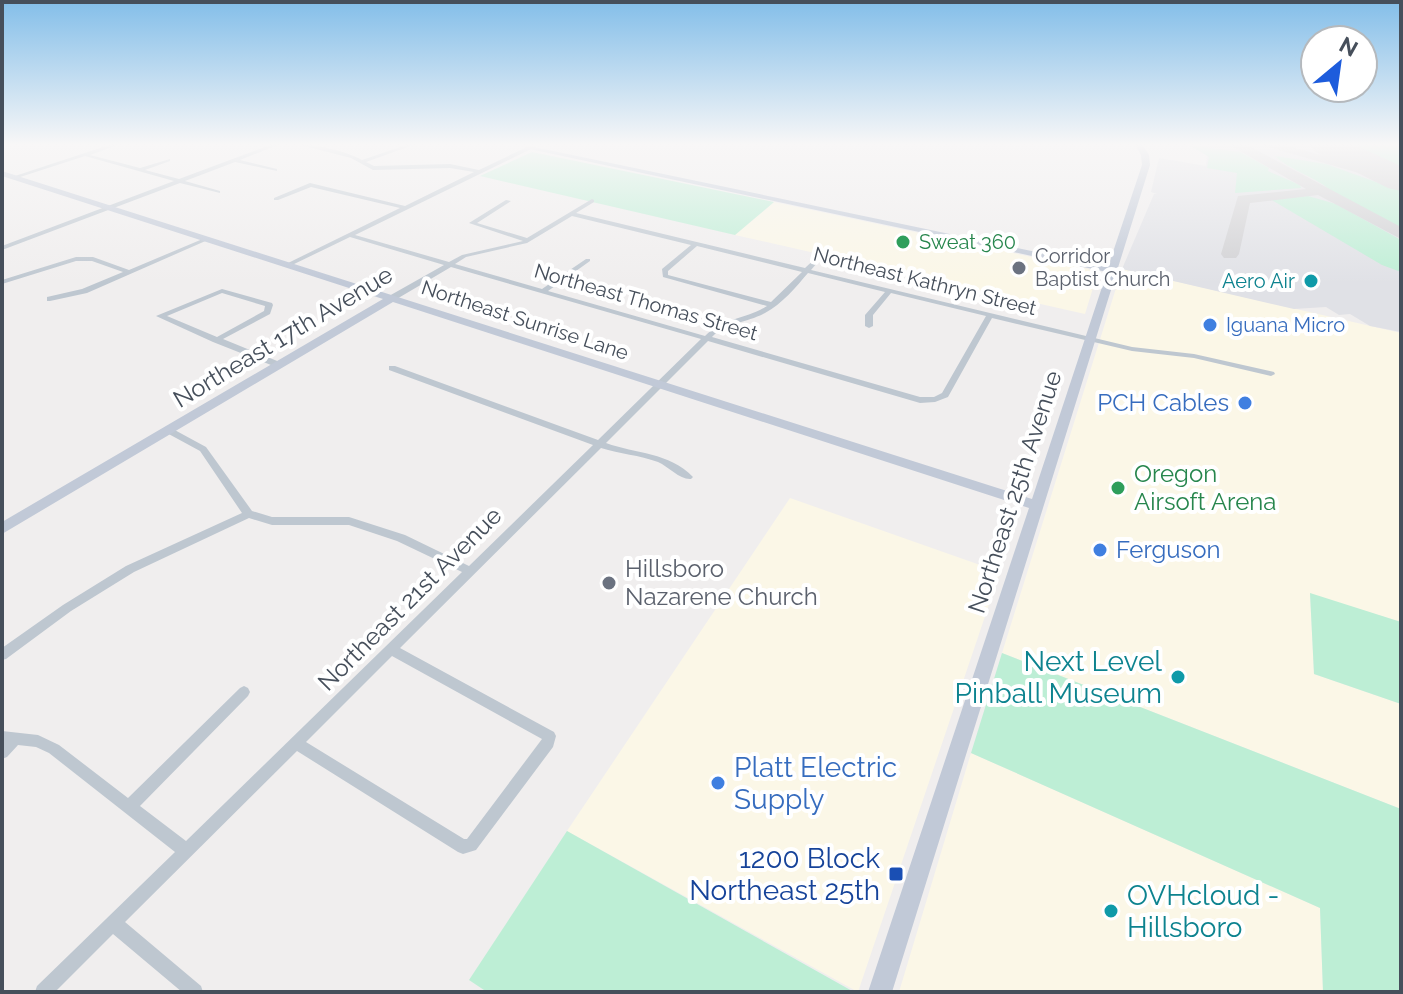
<svg xmlns="http://www.w3.org/2000/svg" width="1403" height="994" viewBox="0 0 1403 994" font-family="Raleway,sans-serif">
<rect width="100%" height="100%" fill="#f0eeee"/>
<g fill="#fbf7e7">
<polygon points="774,202 1088,269 1097,275 1085,314 735,235"/>
<polygon points="1122,269 1401,333 1401,622 1310,594 1314,674 1401,704 1401,809 1002,653"/>
<polygon points="790,498 1000,572 858,992 567,831"/>
<polygon points="971,753 1320,908 1323,992 899,992"/>
</g>
<polygon fill="#e0e1e6" points="1187,144 1401,144 1401,332 1370,326 1350,314 1339,315 1326,307 1294,309 1122,269 1154,194 1157,194 1151,192 1159,158 1206,166 1207,156"/>
<g fill="#bdeed5">
<polygon points="1347,144 1401,144 1401,169"/>
<polygon points="1192,146 1240,152 1269,168 1268,171 1300,185 1301,188 1235,193 1237,173 1207,168 1209,157"/>
<polygon points="532,152 774,202 735,235 480,176"/>
<path d="M1275,156L1326,164L1401,191V228L1328,189C1321,180 1288,169 1275,156Z"/>
<polygon points="1308,196 1336,204 1401,240 1401,272 1382,265 1270,199"/>
<polygon points="1310,593 1401,622 1401,704 1314,674"/>
<polygon points="1002,653 1401,809 1401,992 1323,992 1320,908 971,753"/>
<polygon points="567,831 854,992 487,992 469,980"/>
</g>
<g fill="none" stroke-linecap="round" stroke-linejoin="round">
<g fill="#d0d0d3" fill-rule="evenodd">
<polygon points="1228,144 1245,144 1401,227 1401,239 1318,195 1250,203 1239,254 1236,258 1224,258 1221,254 1238,196 1306,189"/>
<polygon points="1258,144 1281,144 1401,177 1401,185"/>
</g>
<polygon fill="#d0d0d3" fill-rule="evenodd" points="1309,144 1353,144 1401,166 1401,191 1388,188 1314,151"/>
<g fill="#bec7d0" fill-rule="evenodd">
<polygon points="112,144 120,144 90,155 140,168 170,159 170,161 145,170 179,179 273,144 280,144 240,160 277,169 277,171 235,162 185,181 220,191 220,193 180,183 2,250 2,246 174,181 85,156 17,178 12,177"/>
<path d="M297,144C315,144 346,151 362,160L409,144H416L366,162L374,166L450,164L479,170L527,147H531V149L355,235L449,262L462,255L523,241L469,223L506,200L511,201L477,223L527,238L592,199L594,200V202L576,213L805,268L820,254L823,256L811,270L1132,347L1194,354L1274,372L1275,374L1271,376L1194,358L1132,351L992,318L948,397L935,402L920,403L708,341L606,443C636,454 669,452 693,477L691,479C680,480 669,467 658,462C639,455 620,454 601,448L400,648L554,732L556,736L553,747L476,850L463,854L458,852L297,751L125,922L201,986L203,992H182L113,934L55,992H35L37,986L175,852L49,753L36,747L18,745L7,757L2,759V731L38,735L59,745L128,798L240,688L244,686L248,688L250,692L248,696L140,806L186,841L462,572L397,541L349,525H272L249,518L134,572L71,611L6,659L2,660V648L63,605L126,566L242,513L200,451L165,432L163,430L165,428H171L206,447L252,511L272,517H349L405,535L469,566L593,445L389,370V366H395L598,440L701,339L451,267L395,300H389V296L444,265L350,237L290,266H286V264L400,208L311,187L278,200H274V198L310,183L405,206L474,172L450,168L373,170L351,158ZM572,216L691,245L662,269L663,277L767,306C747,319 723,318 705,336L548,291L590,261V259H586L542,289L455,264L466,257L527,243ZM697,246L802,272L771,302L668,275V271ZM808,273L885,292L865,315V326L869,328L873,326V315L891,293L986,316L942,393L934,397H920L712,337C727,322 747,323 765,313C782,304 796,287 808,273ZM392,656L542,739L467,839H464L306,742Z"/>
<polygon points="205,238 210,239 87,293 50,301 47,301 47,297 82,289 123,272 92,261 76,261 2,284 2,280 76,257 93,257 129,270"/>
<path d="M222,289L272,303L273,305L270,314L223,339L282,363V367H276L213,342L156,316ZM222,293L265,306L264,311L217,337L167,316Z"/>
</g>
<polygon fill="#c1c9d7" fill-rule="evenodd" points="1135,144 1142,144 1149,155 1150,165 892,992 868,992 1029,508 393,302 2,534 2,522 383,299 2,176 2,171 1032,499 1107,272 525,148 529,146 1108,267 1142,165 1141,155"/>
</g>
<linearGradient id="sky" x2="0" y2="1"><stop stop-color="#83bee9"/><stop offset="0.51" stop-color="#f8f7f7"/><stop offset="1" stop-color="#f8f7f7" stop-opacity="0"/></linearGradient>
<rect width="1403" height="283" fill="url(#sky)"/>
<g fill="#2e9e5b" stroke="#fff" stroke-width="3">
<circle cx="903" cy="242" r="8"/>
<circle cx="1118" cy="488" r="8"/>
</g>
<g fill="#6b7280" stroke="#fff" stroke-width="3">
<circle cx="1019" cy="268" r="8"/>
<circle cx="609" cy="583" r="8"/>
</g>
<g fill="#0f9aa8" stroke="#fff" stroke-width="3">
<circle cx="1311" cy="281" r="8"/>
<circle cx="1178" cy="677" r="8"/>
<circle cx="1111" cy="911" r="8"/>
</g>
<g fill="#3f7fe0" stroke="#fff" stroke-width="3">
<circle cx="1210" cy="325" r="8"/>
<circle cx="1245" cy="403" r="8"/>
<circle cx="1100" cy="550" r="8"/>
<circle cx="718" cy="783" r="8"/>
</g>
<rect fill="#1a4fb4" stroke="#fff" stroke-width="3" x="888" y="866" width="16" height="16" rx="4"/>
<g text-anchor="middle" stroke-width="8" stroke-linejoin="round" paint-order="stroke">
<g font-size="20" fill="#27864d" stroke="#fff" text-anchor="start">
<text x="919" y="249">Sweat 360</text>
</g>
<g font-size="20" fill="#5b616d" stroke="#fff" text-anchor="start">
<text x="1035" y="263">Corridor<tspan x="1035" dy="23">Baptist Church</tspan></text>
</g>
<g font-size="20" fill="#464f5b" stroke="#fff">
<text transform="translate(925 281) rotate(14)" y="7">Northeast Kathryn Street</text>
<text transform="translate(646 302) rotate(16)" y="7">Northeast Thomas Street</text>
<text transform="translate(525 320) rotate(18)" y="7">Northeast Sunrise Lane</text>
</g>
<g font-size="20" fill="#0d838f" stroke="#fff" text-anchor="end">
<text x="1295" y="288">Aero Air</text>
</g>
<g font-size="20" fill="#366cbe" stroke="#fff" text-anchor="start">
<text x="1226" y="332">Iguana Micro</text>
</g>
<g font-size="24" fill="#464f5b" stroke="#fff">
<text transform="translate(283 337) rotate(-31)" y="8">Northeast 17th Avenue</text>
<text transform="translate(1015 492) rotate(-72)" y="8">Northeast 25th Avenue</text>
<text transform="translate(410 599) rotate(-45)" y="8">Northeast 21st Avenue</text>
</g>
<g font-size="24" fill="#366cbe" stroke="#fff" text-anchor="end">
<text x="1229" y="411">PCH Cables</text>
<text x="1116" y="558" text-anchor="start">Ferguson</text>
</g>
<g font-size="24" fill="#27864d" stroke="#fff" text-anchor="start">
<text x="1134" y="482">Oregon<tspan x="1134" dy="28">Airsoft Arena</tspan></text>
</g>
<g font-size="24" fill="#5b616d" stroke="#fff" text-anchor="start">
<text x="625" y="577">Hillsboro<tspan x="625" dy="28">Nazarene Church</tspan></text>
</g>
<g font-size="28" fill="#0d838f" stroke="#fff" text-anchor="end">
<text x="1162" y="671">Next Level<tspan x="1162" dy="32">Pinball Museum</tspan></text>
<text x="1127" y="905" text-anchor="start">OVHcloud -<tspan x="1127" dy="32">Hillsboro</tspan></text>
</g>
<g font-size="28" fill="#366cbe" stroke="#fff" text-anchor="start">
<text x="734" y="777">Platt Electric<tspan x="734" dy="32">Supply</tspan></text>
</g>
<g font-size="28" fill="#164399" stroke="#fff" text-anchor="end">
<text x="880" y="868">1200 Block<tspan x="880" dy="32">Northeast 25th</tspan></text>
</g>
</g>
<rect width="1403" height="994" fill="none" stroke="#464f5b" stroke-width="8"/>
<g transform="translate(1339 64) rotate(29)"><circle r="38" fill="#ffffff" stroke="#b5b9bd" stroke-width="2"/>
<path d="M0-6L14 30L0 20L-14 30Z" fill="#1d5cdc"/>
<text y="-12" font-size="22" font-weight="bold" text-anchor="middle" fill="#464f5b">N</text>
</g>
</svg>
